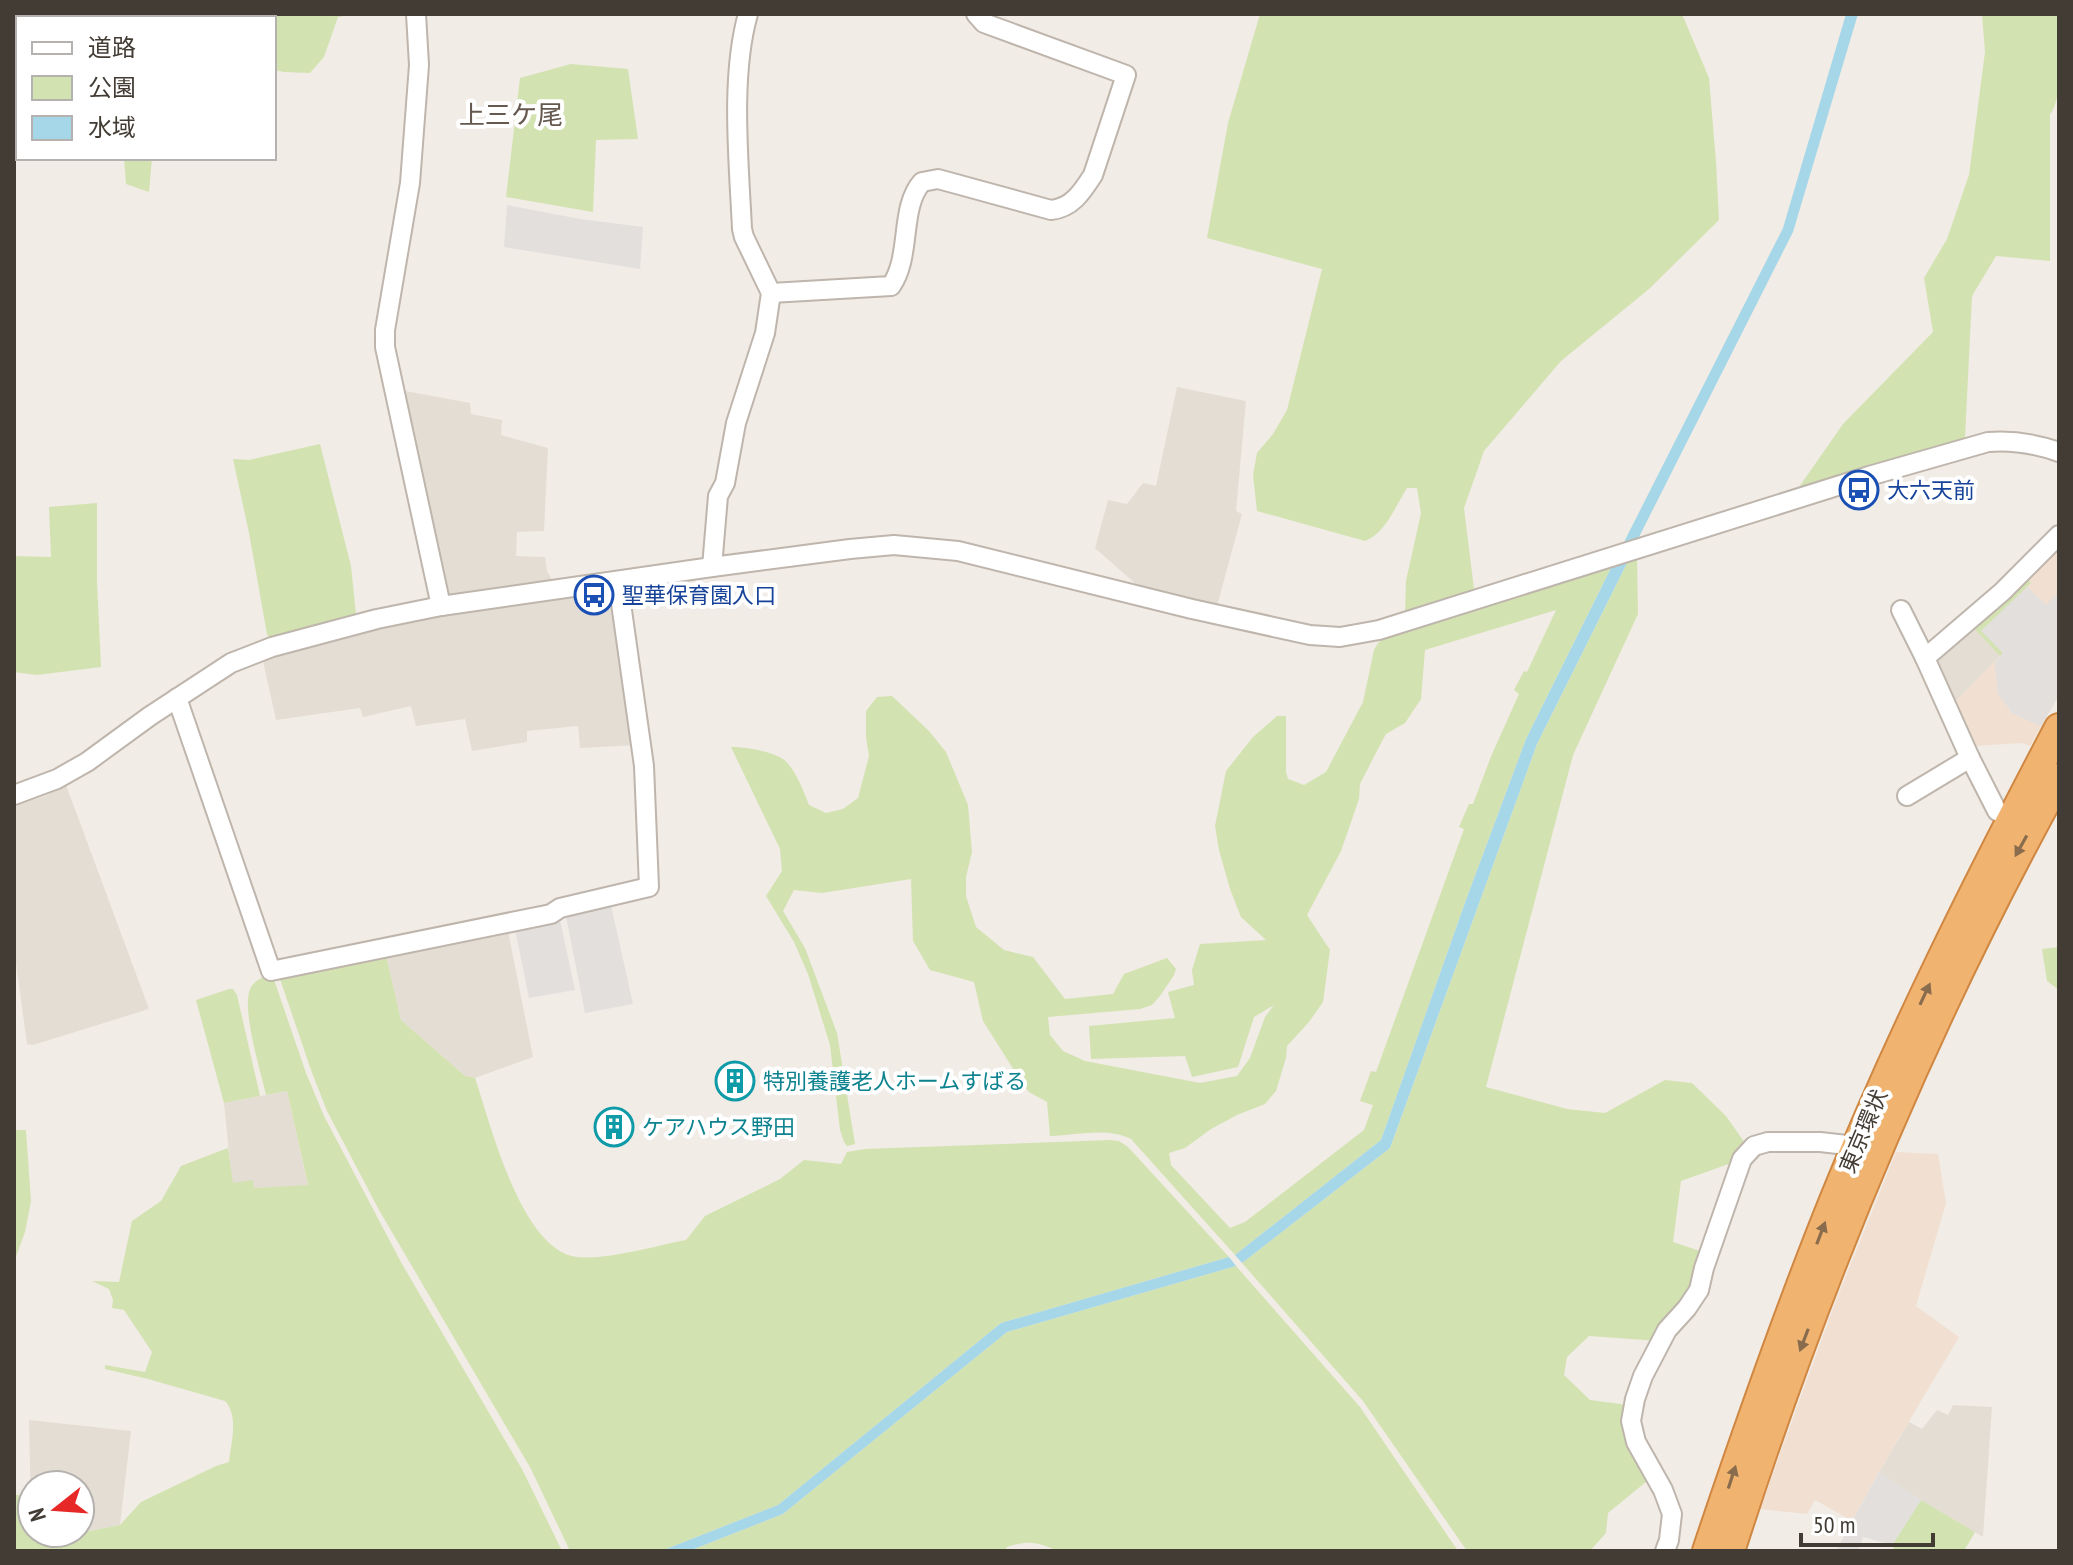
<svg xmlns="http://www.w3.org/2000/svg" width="2073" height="1565" viewBox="0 0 2073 1565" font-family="'PT Sans Narrow','Noto Sans JP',sans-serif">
<rect width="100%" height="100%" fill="#f1ece5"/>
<g fill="#e4ddd4">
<polygon points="1177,387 1246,401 1236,511 1242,514 1217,606 1137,585 1095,548 1108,500 1127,504 1143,483 1156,486"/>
<polygon points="400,390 470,403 471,414 502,420 501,435 548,448 544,531 517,532 516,556 545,557 547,571 553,582 447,598"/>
<polygon points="614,592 638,745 580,748 578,726 527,731 527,742 472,751 465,719 416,726 411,706 363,717 360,708 276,720 263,661 344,636 390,626 443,616"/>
<polygon points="1971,625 2000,656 1955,702 1938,662 1937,658"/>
<polygon points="66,785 149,1009 33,1045 27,1044 14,948 14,806 45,796"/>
<polygon points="508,931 533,1057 475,1078 465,1076 401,1020 386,955"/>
<polygon points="287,1091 308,1186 254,1188 232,1183 224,1103"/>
<polygon points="1953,1405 1992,1407 1983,1537 1921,1500 1879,1472 1909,1422 1922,1429 1937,1410 1948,1415"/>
<polygon points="29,1420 131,1431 120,1525 84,1532 80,1530 80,1485 32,1485 31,1512"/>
</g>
<g fill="#f1e0d2">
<polygon points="2059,543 2059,695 2030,746 2022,743 1974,746 1955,702 2000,656 1971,625"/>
<polygon points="1896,1152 1938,1154 1946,1203 1916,1306 1959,1337 1879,1472 1852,1521 1815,1500 1807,1514 1760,1509 1835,1303"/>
</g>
<g fill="#d3e2b1" fill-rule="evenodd">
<polygon points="83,14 357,14 338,17 324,57 310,73 284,72 274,70 274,18 84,18"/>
<path d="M1260,14H1682L1709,78L1716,162L1719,220L1649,289L1561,361L1484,451L1464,508L1474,589L1405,612L1406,581L1421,513L1417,488H1407C1396,505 1385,534 1365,541L1257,511L1253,475L1257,453L1273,434L1287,410L1322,269L1207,238L1228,123Z"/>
<path d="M1982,14H2059C2059,36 2064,99 2050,114V261L1996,256L1972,296L1965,438L1797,490L1843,424L1933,332L1924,278L1947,239L1969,175L1985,52Z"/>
<polygon points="571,64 628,69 638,139 596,140 593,212 506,197 520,78"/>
<polygon points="124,158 152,158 149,192 126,184"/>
<polygon points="320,444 351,566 356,614 270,639 267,634 249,533 233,459 249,460"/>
<polygon points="97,503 97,582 101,667 37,675 14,672 14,556 51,557 49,507"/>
<polygon points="1637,558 1638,614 1573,755 1486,1087 1567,1109 1605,1113 1665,1080 1692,1083 1726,1116 1747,1146 1737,1161 1681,1181 1673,1242 1706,1253 1697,1282 1658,1341 1589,1336 1567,1357 1564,1375 1590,1400 1628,1405 1652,1477 1608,1513 1606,1533 1590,1551 1467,1551 1363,1401 1242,1263 1390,1148 1537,744 1628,561"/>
<path d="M1612,566L1526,739L1466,900L1381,1140L1235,1255L1131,1139C1108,1127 1076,1135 1050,1136L1047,1102L1029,1092L1024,1086L983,1021L974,982L930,970L913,941L911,879L822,893L794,890L783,911L805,948L837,1033L855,1144L847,1146L844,1142L840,1130L830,1045L808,974L794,942L766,896L782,871L780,849L731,747C746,747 770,751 783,759C794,766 804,792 809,805L826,813L843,809L858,798L869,756L866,737V711L877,697L892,696L929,731L946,752L968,805L972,852L966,877V896L976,927L1004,950L1033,957L1065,999L1113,994L1124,974L1167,958L1176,969L1174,975L1160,996L1152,1005L1140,1009L1048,1017L1050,1035L1063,1051L1085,1061L1200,1083L1237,1076L1250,1058L1265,1017L1274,1005L1254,1017L1238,1067L1192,1077L1185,1056L1091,1059L1089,1026L1175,1018L1168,992L1194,985L1192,970L1200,944L1266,940L1241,917L1230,889L1219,850L1215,826L1226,771L1253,737L1277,716H1286V772L1288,779L1304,785L1326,772L1363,702L1374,650L1378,643L1384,638L1427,622ZM1556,610L1527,672L1524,671L1514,690L1519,694L1492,754L1473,804H1469L1459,827L1464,829L1376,1072L1371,1071L1360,1101L1373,1105L1364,1130L1245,1222L1230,1228L1171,1165L1169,1153L1185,1148L1211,1129L1237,1115L1265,1104L1276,1091L1286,1058L1287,1046L1309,1022L1323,1002L1330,950L1307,915L1341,851L1359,799L1360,784L1380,745L1386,734L1405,723L1421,699L1425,650Z"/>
<polygon points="2025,576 2031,583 1982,631 2003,653 2000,656 1971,625"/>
<polygon points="2059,947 2059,990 2047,981 2042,949"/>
<path d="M386,955L401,1020L465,1076L475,1078C491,1125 521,1250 577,1257C608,1260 655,1246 686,1240L705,1216L780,1179L804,1160L841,1164L847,1152L865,1149L1110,1140L1119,1141L1128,1147L1229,1257L1001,1323L778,1505L661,1551H570L531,1469L379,1210L327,1111L311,1070L279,976Z"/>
<path d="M272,974L306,1073L324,1116L402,1264L523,1471L562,1551H14V1495H31L32,1533H80V1530L84,1532L120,1525L141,1502L216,1466L229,1462C231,1443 239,1416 225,1401L148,1379L105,1369V1365L145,1372L152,1352L124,1310L112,1308L113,1300L109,1289L92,1281L119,1282L132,1221L161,1201L181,1166L228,1148L233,1183L253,1180L254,1188L308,1185L287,1091L266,1095C261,1072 240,1006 251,987C256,979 264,977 272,974Z"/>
<polygon points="229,989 233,989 237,995 260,1096 224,1103 196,1000"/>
<polygon points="14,1130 26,1130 31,1201 25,1232 14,1262"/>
<path d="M1236,1266L1360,1407L1458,1551H1058C1037,1542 1029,1540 1007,1547L1004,1551H689L783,1514L1007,1332Z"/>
<polygon points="1921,1500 1975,1532 1964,1551 1893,1551 1894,1546 1892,1545"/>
</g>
<g fill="#e2dfdd">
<polygon points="507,205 580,219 643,227 640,269 504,247"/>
<polygon points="2027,587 2046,605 2059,592 2059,695 2041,726 2013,714 1998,694 1995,669 1996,660 2003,653 1981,631"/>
<polygon points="610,901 633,1004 585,1013 565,911"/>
<polygon points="560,920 575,990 529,998 515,929"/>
<polygon points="1879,1472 1921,1500 1892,1545 1863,1537 1858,1551 1836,1551"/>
</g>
<g fill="#a6d7e9">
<polygon points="1846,14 1858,14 1793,232 1638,539 1623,544 1783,228"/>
<polygon points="1628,561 1537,744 1390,1148 1242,1263 1235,1255 1381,1140 1466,900 1526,739 1612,566"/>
<polygon points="1229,1257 1236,1266 1007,1332 783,1514 689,1551 661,1551 778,1505 1001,1323"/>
</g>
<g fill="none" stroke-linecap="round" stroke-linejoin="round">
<g stroke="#beb5ac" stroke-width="22">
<g id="minor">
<polyline points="416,14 419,65 410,183 385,330 385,347 441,606"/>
<path d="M771,293L891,286C912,256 899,208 922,182L938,179L1051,210C1072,208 1082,192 1093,175L1126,75L984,23L976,14"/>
<path d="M712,567L718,496L725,483L736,423L765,333L771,293L744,237L742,229C739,163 730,77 748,14"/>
<polyline points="1901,610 1925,658"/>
<polyline points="177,698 271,971 551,914 560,908 649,887 644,766 618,582"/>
<path d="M14,795L57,779L87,762L150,716L231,663L272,647L377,619L441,606L712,567L850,549L894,545L958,551L1192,609L1310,635L1340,637L1379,630L1869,476L1988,442C2012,440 2036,444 2059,452"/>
<polyline points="1907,796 1970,758"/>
<polyline points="2011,819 1997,811 1970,758 1925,658 2002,592 2059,535"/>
<polyline points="1665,1551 1669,1540 1672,1514 1663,1490 1636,1442 1631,1421 1635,1399 1643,1376 1667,1330 1687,1308 1699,1290 1704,1268 1742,1159 1754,1146 1768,1142 1820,1142 1865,1147"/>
</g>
</g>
<g stroke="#cf8742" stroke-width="32">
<g id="highway">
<path d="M1707,1551C1747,1432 1788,1314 1835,1198C1900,1037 1978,882 2059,728"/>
<path d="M1730,1551C1815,1285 1923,1023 2059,778"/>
</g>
</g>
<use href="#minor" stroke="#fff" stroke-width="18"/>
<use href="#highway" stroke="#f1b470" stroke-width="28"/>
</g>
<defs><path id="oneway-solid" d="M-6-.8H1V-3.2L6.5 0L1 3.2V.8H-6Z" transform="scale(2)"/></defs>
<g fill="#896c4d">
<use href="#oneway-solid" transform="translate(2021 846) rotate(119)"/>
<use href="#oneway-solid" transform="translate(1925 994) rotate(-65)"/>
<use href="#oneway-solid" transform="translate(1821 1233) rotate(-69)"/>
<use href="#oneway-solid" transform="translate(1804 1340) rotate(111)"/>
<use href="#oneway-solid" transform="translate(1732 1477) rotate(-72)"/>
</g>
<defs>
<g id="bus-ring" transform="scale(2)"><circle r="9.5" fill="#fff" stroke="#1a4fb4" stroke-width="1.5"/><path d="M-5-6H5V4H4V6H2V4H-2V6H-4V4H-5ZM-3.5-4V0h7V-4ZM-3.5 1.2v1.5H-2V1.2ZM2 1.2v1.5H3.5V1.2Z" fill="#1a4fb4"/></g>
<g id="building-ring" transform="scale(2)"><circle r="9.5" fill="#fff" stroke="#0f9aa8" stroke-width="1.5"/><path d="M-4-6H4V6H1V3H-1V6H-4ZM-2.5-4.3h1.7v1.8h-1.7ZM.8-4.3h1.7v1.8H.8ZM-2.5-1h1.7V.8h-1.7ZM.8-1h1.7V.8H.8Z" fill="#0f9aa8"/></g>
</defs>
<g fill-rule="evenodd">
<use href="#bus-ring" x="1859" y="490"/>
<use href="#bus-ring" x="594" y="595"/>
<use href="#building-ring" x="735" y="1081"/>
<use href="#building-ring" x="614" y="1127"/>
</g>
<g text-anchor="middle" stroke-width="8" stroke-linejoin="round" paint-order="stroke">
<g font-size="22" fill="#164399" stroke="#fff" text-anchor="start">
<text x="1887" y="498">大六天前</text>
<text x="622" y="603">聖華保育園入口</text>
</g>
<g font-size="22" fill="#0d838f" stroke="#fff" text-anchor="start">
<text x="763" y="1089">特別養護老人ホームすばる</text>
<text x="642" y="1135">ケアハウス野田</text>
</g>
<g font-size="22" fill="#433c35" stroke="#fff">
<text transform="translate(1863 1131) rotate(-67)" y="8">東京環状</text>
</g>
<g font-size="26" fill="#65584e" stroke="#fff">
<text x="511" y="124">上三ケ尾</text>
</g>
</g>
<rect width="2073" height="1565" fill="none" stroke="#433c35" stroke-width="32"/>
<rect x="16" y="16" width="260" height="144" fill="#ffffff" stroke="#b4b1ae" stroke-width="2"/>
<rect x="32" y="42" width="40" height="12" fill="#ffffff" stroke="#b4b1ae" stroke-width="2"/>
<text x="88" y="56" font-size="24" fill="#433c35">道路</text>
<rect x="32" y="76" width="40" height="24" fill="#d3e2b1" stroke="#b4b1ae" stroke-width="2"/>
<text x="88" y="96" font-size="24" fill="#433c35">公園</text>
<rect x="32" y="116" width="40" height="24" fill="#a6d7e9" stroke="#b4b1ae" stroke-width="2"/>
<text x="88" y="136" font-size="24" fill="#433c35">水域</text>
<g transform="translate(56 1509) rotate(253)"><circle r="38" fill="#ffffff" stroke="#b4b1ae" stroke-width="2"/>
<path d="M0-6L14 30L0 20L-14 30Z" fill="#e62827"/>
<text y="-12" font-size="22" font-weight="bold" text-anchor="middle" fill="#433c35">N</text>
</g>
<path d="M1801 1533v12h132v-12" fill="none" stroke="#433c35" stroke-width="4"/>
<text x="1813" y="1533" font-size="24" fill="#433c35" stroke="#ffffff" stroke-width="6" paint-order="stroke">50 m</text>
</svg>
